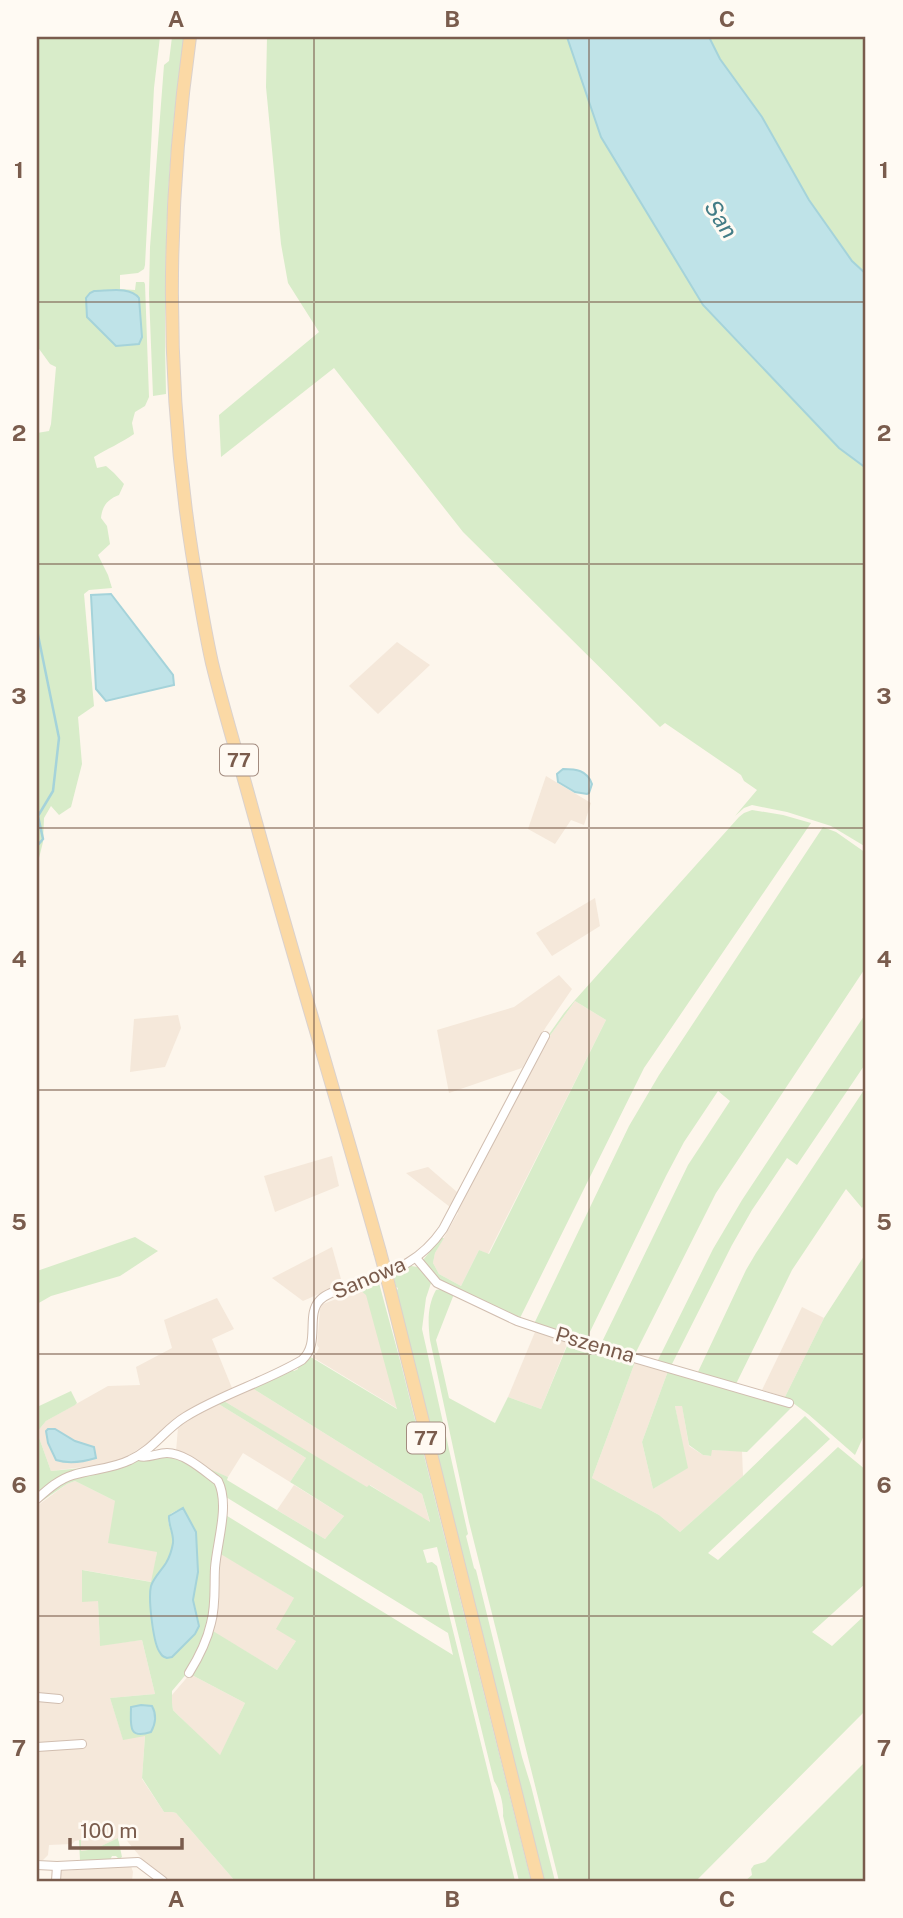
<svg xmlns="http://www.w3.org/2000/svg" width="903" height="1918" viewBox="0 0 903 1918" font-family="'Public Sans',sans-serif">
<rect width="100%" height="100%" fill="#fdf6ec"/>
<g fill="#f5e8da">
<polygon points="397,642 430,665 378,714 349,686"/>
<polygon points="546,776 591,803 584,825 571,820 555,844 528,829"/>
<polygon points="595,898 600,926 552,956 536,933"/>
<polygon points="559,975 572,989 546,1027 522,1068 449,1093 437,1030 514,1007"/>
<polygon points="575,1001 606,1020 488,1254 479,1250 461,1286 439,1274 433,1263 435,1253 458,1213 457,1212 541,1048"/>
<polygon points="178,1015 181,1028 165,1067 130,1072 134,1019"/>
<polygon points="332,1156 339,1186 275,1212 264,1176"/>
<polygon points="428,1167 457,1192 450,1207 406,1173"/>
<polygon points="332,1247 341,1279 337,1286 303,1301 272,1278"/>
<polygon points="360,1290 367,1295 398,1409 314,1358 319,1348 317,1345 320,1309 323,1304"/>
<polygon points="217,1298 234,1329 212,1339 232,1388 175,1418 160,1435 123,1459 107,1464 51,1471 37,1432 46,1421 108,1386 140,1385 136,1367 172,1348 164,1320"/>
<polygon points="802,1307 824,1318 785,1397 762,1390"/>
<polygon points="535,1332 568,1342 541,1409 508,1397"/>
<polygon points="635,1362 668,1371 642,1442 653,1489 687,1468 675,1406 682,1405 689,1446 703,1455 711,1456 711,1450 742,1451 743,1476 680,1532 659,1515 592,1478"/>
<polygon points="252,1388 422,1494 430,1523 370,1485 368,1488 309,1453 224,1401"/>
<polygon points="217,1403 306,1458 290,1482 243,1453 228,1477 210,1470 176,1452 178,1427 187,1420"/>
<polygon points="75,1481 115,1501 157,1552 152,1582 83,1570 98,1601 100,1645 142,1640 155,1694 110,1698 123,1739 145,1735 142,1779 164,1812 172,1812 176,1813 235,1881 166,1881 143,1860 123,1836 95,1849 81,1851 80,1840 75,1841 72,1844 49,1845 48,1855 43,1860 37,1860 37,1749 85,1747 82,1739 74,1743 37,1745 37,1506 67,1484"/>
<polygon points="294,1485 344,1516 325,1539 277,1510"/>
<polygon points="219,1552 294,1598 296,1641 277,1670 212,1631 218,1615"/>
<polygon points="190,1674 245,1703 220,1756 173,1710 172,1704 172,1695"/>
<polygon points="131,1866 133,1872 132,1881 60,1881 61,1871"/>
</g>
<g fill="#d8ecc9" fill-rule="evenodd">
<path d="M37,37H160L154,88L145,265L144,269L138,273L120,275V289L135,290L136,282H144L145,284L149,397L145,406L135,412L132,423L134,434C121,443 107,449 94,457L97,468L106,466L114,473L124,484L119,495C108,499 102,506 101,518L107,526L110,544L98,555L108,575L112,588L89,590L84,594L94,706L78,717L82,764L71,807L59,815L51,806L44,818L43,842L37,866V433L49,431L51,424L56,367L50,364L37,346Z"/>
<path d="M172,37H184C166,156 163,274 166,394L153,396L149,294L150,247L164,65L169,61Z"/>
<polygon points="267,37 568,37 703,305 839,448 866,468 866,847 831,826 787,812 752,805 744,808 735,816 757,790 744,781 741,775 665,723 660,727 463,532 334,368 221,457 219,415 319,332 288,283 281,244 266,87"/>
<polygon points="709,37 866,37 866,274 852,261 809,200 762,117 720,59"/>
<polygon points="752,810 783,815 811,823 644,1068 519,1320 439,1280 423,1260 441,1238 444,1238 435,1253 433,1263 439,1274 461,1286 479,1250 489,1254 606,1020 575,1001 541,1048 540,1047 564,1013 575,1000 739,817 744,813"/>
<polygon points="823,827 836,832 866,853 866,967 716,1193 634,1356 600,1346 688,1165 730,1101 718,1091 684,1142 666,1176 585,1342 533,1326 629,1126 659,1075"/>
<polygon points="866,1013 866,1063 797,1165 787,1158 752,1210 732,1245 671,1366 657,1362 713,1249 742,1200"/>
<polygon points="866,1087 866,1202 862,1208 846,1189 792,1270 736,1384 697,1374 746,1270 756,1253"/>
<polygon points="135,1237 158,1251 120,1276 51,1296 37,1304 37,1271"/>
<polygon points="866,1253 866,1431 855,1455 808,1414 785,1397 824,1318"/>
<path d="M411,1266L418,1267L431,1283L426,1298L422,1329L468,1534L466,1536L474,1568L476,1570L522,1757L531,1786L555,1881H544L397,1299L396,1293L398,1288L396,1287L394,1278L379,1283L401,1364L531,1881H519L503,1816C504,1805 500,1790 494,1781L437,1547L423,1550L427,1563L432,1562L437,1566L515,1881H235L176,1813L172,1812H164L142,1778L145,1736L123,1740L110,1698L155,1694L142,1640L100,1646L98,1601L82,1602V1570L151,1582L157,1552L108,1543L115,1501L75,1481L67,1484L42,1501L40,1498L55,1486L73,1477L98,1473L138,1460L170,1455L177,1457L214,1480L219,1487L221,1497L214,1565L212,1610L203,1645L188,1672L172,1691V1703L173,1710L179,1716L220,1755L245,1703L190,1674L204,1653L214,1621L216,1620L213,1631L277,1670L296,1641L276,1629L294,1598L219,1553L218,1594L216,1592L217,1570L224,1514L453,1655L448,1633L226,1497L218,1479L191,1461L228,1477L227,1480L325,1539L344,1516L290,1482L306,1458L217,1403L224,1401L367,1487L369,1485L430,1522L422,1494L252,1388L235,1396V1394L291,1369L294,1371L298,1369V1365L309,1356L397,1409L366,1295L360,1290L336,1299V1294ZM183,1508L196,1532L198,1572L193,1600L199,1626L195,1634L172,1656L167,1658C162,1656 162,1656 159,1651C153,1641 148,1598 151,1587C154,1578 161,1572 166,1564C169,1558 172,1550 173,1543C174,1535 166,1523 169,1516C171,1512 179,1510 183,1508ZM141,1705L152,1706C157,1715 156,1723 151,1732C127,1740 131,1725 131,1708Z"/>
<path d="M441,1289C473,1299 503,1318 535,1331L496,1316L454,1294L436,1340L449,1398L495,1423L508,1397L541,1409L569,1341L778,1400L792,1407L747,1452L712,1450L711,1456L703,1455L689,1445L682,1406H675L688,1468L653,1489L642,1442L668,1371L635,1362L592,1478L659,1515L680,1532L743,1476L805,1416L830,1439L708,1553L718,1560L838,1447L866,1470V1583L812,1632L832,1646L866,1614V1710L696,1881H559L469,1522L430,1340C428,1323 427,1306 436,1290Z"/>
<polygon points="71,1391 77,1403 75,1405 46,1421 37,1432 37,1407"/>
<path d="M37,1432L51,1471C78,1468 109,1468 133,1453L134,1457L80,1471L37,1496Z"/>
<polygon points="866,1761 866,1881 745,1881 752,1875 751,1869 754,1865 765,1862"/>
<polygon points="118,1838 122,1857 119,1859 116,1856 112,1856 110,1860 82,1862 80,1860 79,1840 81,1840 81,1851 95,1849"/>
</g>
<g fill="#bfe3e8" stroke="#a5d3da" stroke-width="2">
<polygon points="567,37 709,37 720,59 762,117 809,200 852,261 866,274 866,468 839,448 703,305 601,137"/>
<path d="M94,291C108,291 130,286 139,298L142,337L139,344L116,346L87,317L86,298L90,293Z"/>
<polygon points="111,594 173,675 174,685 106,701 96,689 91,595"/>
<path d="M563,769C576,769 587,770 592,784L589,793L587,794L575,792L558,782L557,774Z"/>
<path d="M48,1429H55L75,1441L94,1447L96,1458C83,1462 69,1464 56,1460L48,1443L46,1431Z"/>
<path d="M183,1508L196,1532L198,1572L193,1600L199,1626L195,1634L172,1657L167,1658C162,1656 162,1656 159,1651C153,1641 148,1598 151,1586C154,1577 161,1571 166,1563C169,1558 172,1549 173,1543C174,1533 168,1525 169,1516Z"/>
<path d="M141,1705L152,1706C157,1715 156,1723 151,1732C127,1740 131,1724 131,1707Z"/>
</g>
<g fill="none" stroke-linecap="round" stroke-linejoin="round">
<polyline stroke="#a5d3da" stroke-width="2.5" points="37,630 59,738 53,791 38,816 43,839 37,846"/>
<g stroke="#d1beb0" stroke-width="10">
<g id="street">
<polyline points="416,1258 437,1283 517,1321 589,1345 789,1403"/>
<path d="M139,1456C148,1459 157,1453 167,1453C185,1453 204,1471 218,1481C230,1505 217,1541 215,1568C214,1586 216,1605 211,1623C207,1641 199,1657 189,1673"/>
<path d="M37,1499C47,1490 59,1479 73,1475C92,1469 112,1469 130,1460C154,1449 165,1429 185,1417C222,1394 265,1382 302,1360C321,1343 305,1315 320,1300C328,1292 343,1289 354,1285C392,1271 419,1264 443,1229L545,1036"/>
<polyline points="37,1697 59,1699"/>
<polyline points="37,1747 82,1744"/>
<polyline points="37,1865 57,1866 138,1862 163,1881"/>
<polyline points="56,1881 57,1866"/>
</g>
</g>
<g stroke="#dad1cd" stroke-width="14">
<g id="primary">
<path d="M190,37C166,209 165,381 192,553C198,590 204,627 212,663C224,712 239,760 252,808C293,956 338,1103 380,1252"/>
<polyline points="388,1282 538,1881"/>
</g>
</g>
<use href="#street" stroke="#fff" stroke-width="8"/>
<use href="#primary" stroke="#fbd9a5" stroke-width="12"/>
<g stroke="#dad1cd" stroke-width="14" stroke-linecap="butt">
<polyline id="primary-bridge" points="380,1252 388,1282"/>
</g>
<use href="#primary-bridge" stroke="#fbd9a5" stroke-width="12"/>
</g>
<path fill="none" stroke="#7a5c4d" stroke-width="2" stroke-opacity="0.55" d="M314,37V1881M589,37V1881M37,302H866M37,564H866M37,828H866M37,1090H866M37,1354H866M37,1616H866"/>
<g text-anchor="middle" stroke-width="6" stroke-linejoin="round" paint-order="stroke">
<g fill="#fffaf3" stroke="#a28b7f" stroke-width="2">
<rect x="220" y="744.5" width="38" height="31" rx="5"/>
<rect x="407" y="1422.5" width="38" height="31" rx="5"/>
</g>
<g font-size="19" font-weight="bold" fill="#7a5c4d">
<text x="239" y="767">77</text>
<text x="426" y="1445">77</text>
</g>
<g font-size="21" fill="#7a5c4d" stroke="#fffaf3">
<text transform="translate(369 1278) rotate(-23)" y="7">Sanowa</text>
<text transform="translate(595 1345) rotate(16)" y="7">Pszenna</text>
</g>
<g font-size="23" font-style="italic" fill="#437c86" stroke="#fffaf3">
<text transform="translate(721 219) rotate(57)" y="8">San</text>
</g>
</g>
<rect width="903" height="1918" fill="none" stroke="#fffaf3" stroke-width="77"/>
<path d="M70 1838v10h112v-10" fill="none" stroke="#7a5c4d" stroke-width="3.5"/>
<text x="80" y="1838" font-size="21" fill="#7a5c4d" stroke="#fffaf3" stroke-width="5" paint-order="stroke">100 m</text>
<rect x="38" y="38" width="826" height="1842" fill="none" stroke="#7a5c4d" stroke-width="2.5"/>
<g font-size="23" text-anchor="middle" font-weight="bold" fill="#7a5c4d">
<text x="176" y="27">A</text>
<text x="452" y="27">B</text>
<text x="727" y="27">C</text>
<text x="19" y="178">1</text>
<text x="884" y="178">1</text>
<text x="19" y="441">2</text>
<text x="884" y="441">2</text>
<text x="19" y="704">3</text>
<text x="884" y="704">3</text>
<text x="19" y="967">4</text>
<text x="884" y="967">4</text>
<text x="19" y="1230">5</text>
<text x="884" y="1230">5</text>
<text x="19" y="1493">6</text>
<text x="884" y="1493">6</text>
<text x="19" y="1756">7</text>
<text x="884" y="1756">7</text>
<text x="176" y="1907">A</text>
<text x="452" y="1907">B</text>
<text x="727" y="1907">C</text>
</g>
</svg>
